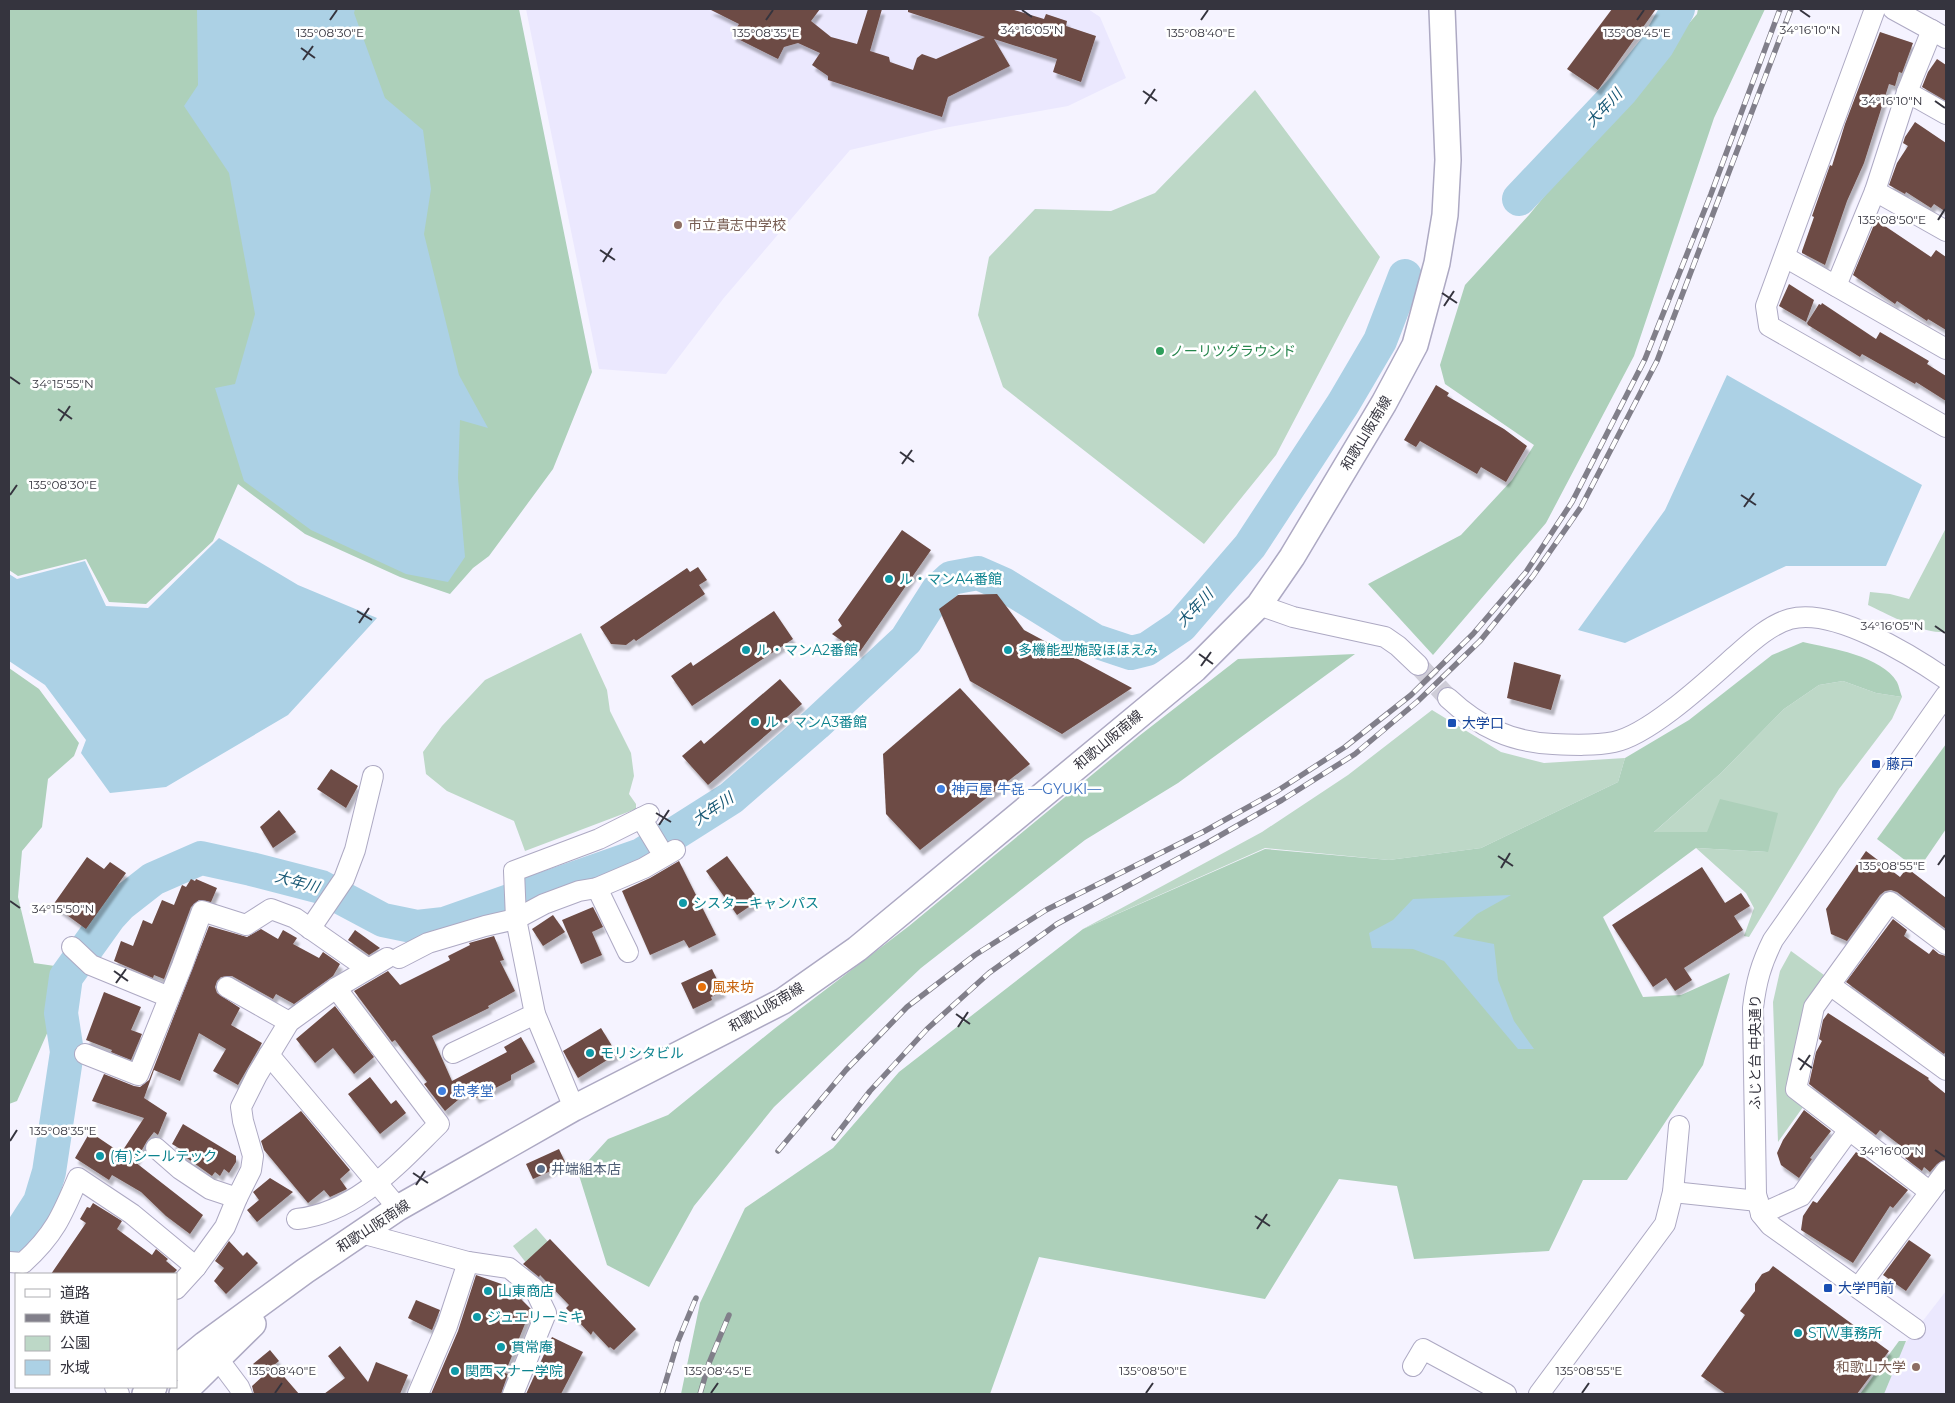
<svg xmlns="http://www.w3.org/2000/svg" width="1955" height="1403" viewBox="0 0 1955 1403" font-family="Montserrat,'Noto Sans JP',sans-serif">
<defs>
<filter id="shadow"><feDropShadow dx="3" dy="5.5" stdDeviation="1" flood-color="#0004"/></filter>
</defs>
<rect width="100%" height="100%" fill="#f5f3ff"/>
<g fill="#ebe8fe">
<polygon points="526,9 1088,9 1100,17 1126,78 1068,106 944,128 850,150 723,299 666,374 599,369"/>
<polygon points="1946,1291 1946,1394 1864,1394 1908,1340"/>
</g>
<g fill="#bdd8c7">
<polygon points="1255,90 1380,257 1276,455 1204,544 1003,387 978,315 989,257 1035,209 1111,211 1155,193"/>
<path d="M1946,528V631C1928,637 1886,613 1868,605L1870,592L1890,594L1909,599Z"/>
<polygon points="581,633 607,690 610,711 631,753 634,776 629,794 636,804 636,809 525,851 514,821 447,791 426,774 423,752 442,726 485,680"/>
<polygon points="1843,681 1876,693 1902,697 1892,719 1839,789 1749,937 1744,936 1754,908 1746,893 1696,848 1768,852 1707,832 1653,833 1721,773 1784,709 1819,685"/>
<polygon points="1432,710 1501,752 1544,763 1625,758 1618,782 1481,848 1389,860 1265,848 1083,929 1262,832 1348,775"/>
<polygon points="1791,951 1824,975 1806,1001 1786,1094 1803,1107 1778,1142 1773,1002 1780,971"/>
<polygon points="536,1228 549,1243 527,1264 513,1246"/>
</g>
<g fill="#add0ba">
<polygon points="9,9 519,9 592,372 553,469 489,556 473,568 450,594 400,577 305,534 238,484 213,541 146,604 109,602 86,559 18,576 9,570"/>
<polygon points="1698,9 1765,9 1714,118 1634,356 1546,523 1433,655 1368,584 1461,535 1512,480 1534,445 1445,384 1440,365 1465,285 1529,215 1622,101 1697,14"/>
<path d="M1803,642C1830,648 1882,656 1897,682C1899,686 1900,692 1902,697L1876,693L1843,681L1819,685L1784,709L1721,773L1654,832H1707L1720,799L1778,813L1768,852L1696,848L1603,917L1643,997L1681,995L1730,973L1703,1065L1627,1180H1583L1549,1251L1414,1259L1397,1186L1339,1179L1265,1299L1039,1257L990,1394H681L700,1303L745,1208L833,1148L899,1072L1083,929L1265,849L1389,860L1481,848L1618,782L1625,758L1689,720L1772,655Z"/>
<polygon points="1355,654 1178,783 1085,840 921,968 774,1107 694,1206 649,1287 607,1265 578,1172 608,1139 668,1115 774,1029 909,926 1139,736 1238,659"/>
<polygon points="9,668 39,689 79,743 74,756 48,779 42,827 22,851 18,897 34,963 55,966 49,1029 17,1101 9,1104"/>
<polygon points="1946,744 1946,829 1918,870 1877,839"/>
<polygon points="1899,1341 1906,1341 1884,1394 1860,1394"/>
</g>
<g fill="#acd1e5">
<polygon points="197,9 355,9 354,13 385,98 423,130 431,189 424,234 459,375 488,428 460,420 458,478 465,557 448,582 406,574 311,530 244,481 215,388 235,384 255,314 229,173 184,106 198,85"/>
<polygon points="1727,375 1922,485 1886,566 1786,566 1625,643 1578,630 1665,510"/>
<polygon points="219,538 298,585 377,618 288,715 166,787 110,793 81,753 86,740 45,685 9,661 9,574 17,579 85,561 106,606 148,608"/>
<polygon points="1511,895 1477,914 1453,936 1494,944 1498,980 1514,1021 1534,1049 1518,1049 1444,961 1413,949 1372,948 1369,933 1393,920 1413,899"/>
</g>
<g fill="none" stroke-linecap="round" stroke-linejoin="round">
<g stroke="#acd1e5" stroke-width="34">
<polyline points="1519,199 1622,90 1657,46 1678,9"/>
<polyline points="9,1237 20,1233 40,1202 49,1172 67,1052 61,1013 66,977 109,917 121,904 153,879 201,858 251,869 321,887 383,920 417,927 444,924 641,855 731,798 816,724 906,640 938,590 951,578 978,573 1003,584 1095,641 1131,653 1147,649 1181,626 1250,546 1343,404 1380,341 1405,276"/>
</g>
</g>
<g fill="#6d4b44" filter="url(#shadow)">
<polygon points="709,9 820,9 811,21 831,37 857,44 868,9 882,9 870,51 889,57 890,62 913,70 917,58 922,54 936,59 985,37 908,12 908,9 1011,9 1044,19 1046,14 1067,21 1066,26 1096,36 1081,82 1053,72 1057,59 994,39 1010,66 948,97 942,117 828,80 828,76 812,65 820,53 798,43 784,47 778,59 732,36 739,24"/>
<polygon points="1612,9 1656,9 1598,90 1567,69"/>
<polygon points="1880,32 1913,43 1902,73 1899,72 1895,86 1889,84 1864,163 1847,201 1825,265 1802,253 1802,251 1814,217 1812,216 1830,165 1832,166 1845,124"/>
<polygon points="1937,59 1946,65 1946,101 1922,87 1928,72"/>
<polygon points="1915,122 1946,143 1946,212 1934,204 1931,208 1906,192 1905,194 1889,185 1897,163 1908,146 1903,143 1905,137"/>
<polygon points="1876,220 1931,257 1936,250 1946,257 1946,330 1928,319 1927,321 1897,301 1895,304 1853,275"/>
<polygon points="1789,284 1814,300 1806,322 1779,306"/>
<polygon points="1822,303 1876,339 1880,332 1929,361 1927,364 1946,376 1946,401 1916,382 1915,384 1862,354 1860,357 1808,325 1807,323 1819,304 1821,305"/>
<polygon points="1436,385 1449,393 1447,396 1504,429 1527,446 1506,482 1481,467 1477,474 1420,441 1416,447 1404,440"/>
<polygon points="902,530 931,550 859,653 832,634 842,626 838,620"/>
<polygon points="698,567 707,580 699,585 705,594 636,641 634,639 626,645 611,644 600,627 687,568 690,572"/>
<polygon points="997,594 1024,630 1132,688 1062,734 970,681 939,609 958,595"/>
<polygon points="774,611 793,639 692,706 671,676 691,662 693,666"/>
<polygon points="1514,662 1561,675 1551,710 1507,698"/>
<polygon points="780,679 802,704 708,785 682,756 701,740 704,744"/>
<polygon points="960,688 1030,764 920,850 886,814 883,754"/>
<polygon points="331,769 358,786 346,808 317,789"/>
<polygon points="279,810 296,832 273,848 260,827"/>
<polygon points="1866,851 1900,877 1907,868 1946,898 1946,929 1897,892 1891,890 1885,891 1880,895 1847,941 1831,934 1826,909"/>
<polygon points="727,856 759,900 737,915 706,871"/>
<polygon points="87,857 104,869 110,862 126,873 86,929 53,905"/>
<polygon points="679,861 716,935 689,948 684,940 650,955 622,891 650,878"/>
<polygon points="1702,867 1725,903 1741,893 1750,906 1734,916 1743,930 1684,968 1692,980 1675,991 1666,978 1653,987 1612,925"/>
<polygon points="191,879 195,881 196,879 217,888 211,902 199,900 191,907 164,979 154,975 153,978 114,961 121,941 133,946 143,920 152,924 162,900 174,905 182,885 186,887"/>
<polygon points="593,907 603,927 592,932 602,955 581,964 562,920"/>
<polygon points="553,915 565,932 543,946 532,929"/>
<polygon points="1893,919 1907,930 1904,936 1929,954 1933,949 1939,954 1946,956 1946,1051 1944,1054 1846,982"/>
<polygon points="209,926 247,937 261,929 278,939 283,930 297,938 293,944 319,958 323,952 340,964 333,976 294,1004 276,994 273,999 232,976 221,977 217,981 215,987 217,993 240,1008 231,1025 262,1043 238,1085 213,1071 226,1049 199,1033 180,1081 154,1070 144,1098 167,1113 158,1135 154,1132 147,1141 135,1162 203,1215 190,1234 166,1216 141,1192 112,1175 109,1180 75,1158 90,1132 121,1153 144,1118 92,1101 104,1074 134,1086 140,1087 149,1080"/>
<polygon points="355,930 380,948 369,955 348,940"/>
<polygon points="494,936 504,960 500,961 515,991 488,1006 489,1008 432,1036 452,1081 507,1052 504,1047 521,1037 535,1062 511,1075 511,1080 476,1098 471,1089 445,1111 424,1084 427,1082 395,1040 392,1042 354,991 388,971 400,985 450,960 448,956 470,945 469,943"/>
<polygon points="712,969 723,992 711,997 712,1000 693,1009 681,983"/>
<polygon points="104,992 141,1007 131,1030 142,1034 131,1060 111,1052 112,1050 86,1040"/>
<polygon points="335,1006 374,1057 354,1074 333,1048 315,1063 296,1039"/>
<polygon points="1828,1013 1929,1078 1928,1079 1931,1082 1946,1094 1946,1159 1937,1164 1930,1172 1924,1167 1922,1171 1905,1158 1909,1152 1880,1130 1876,1135 1809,1084 1816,1052 1822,1041 1819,1039 1823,1020"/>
<polygon points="601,1028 617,1054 578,1078 563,1051"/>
<polygon points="370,1077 391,1104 396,1100 406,1113 380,1134 348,1094"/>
<polygon points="1804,1110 1831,1131 1810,1158 1812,1159 1799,1178 1781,1165 1777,1153 1783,1140"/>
<polygon points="301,1111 350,1170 340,1179 347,1189 330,1197 324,1190 308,1203 264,1150 261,1141"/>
<polygon points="183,1124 236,1156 236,1162 229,1173 224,1169 220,1176 215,1172 212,1176 180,1153 182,1150 172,1144"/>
<polygon points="559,1149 566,1164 533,1179 526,1164"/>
<polygon points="1856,1152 1908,1190 1893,1208 1890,1206 1853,1263 1801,1230 1803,1216 1813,1201 1817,1203"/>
<polygon points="270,1178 293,1192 257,1222 247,1210 259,1200 253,1192"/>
<polygon points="93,1203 122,1221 117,1229 152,1255 156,1249 168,1259 166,1261 177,1270 173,1274 51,1274 86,1223 80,1219 87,1207 90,1208"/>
<polygon points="550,1239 636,1329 614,1350 610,1347 609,1348 593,1331 591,1335 566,1308 569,1305 540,1275 539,1277 523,1264"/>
<polygon points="1909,1240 1931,1255 1906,1291 1883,1275"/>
<polygon points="229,1241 243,1256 247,1252 258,1263 226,1294 214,1281 224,1268 215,1261"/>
<polygon points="1773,1266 1889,1351 1857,1394 1726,1394 1701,1376 1745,1315 1740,1311 1755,1291 1755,1284 1762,1274 1769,1271"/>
<polygon points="476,1275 510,1287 511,1284 521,1293 518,1296 531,1309 505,1373 508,1374 501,1394 431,1394 458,1331"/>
<polygon points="416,1300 440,1310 432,1330 408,1318"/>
<polygon points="552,1337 583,1352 561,1394 526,1394"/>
<polygon points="340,1346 368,1382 376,1362 408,1375 400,1394 324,1394 345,1378 328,1356"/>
<polygon points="270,1350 279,1361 274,1365 299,1394 254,1394 252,1386 263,1376 253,1364"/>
</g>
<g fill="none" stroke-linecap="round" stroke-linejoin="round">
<polyline stroke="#cfcdd8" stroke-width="20" stroke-dasharray="20 10" stroke-linecap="butt" points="1418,665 1448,698"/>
<g stroke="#ada9c3" stroke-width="22">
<g id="minor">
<polyline points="1875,9 1766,306 1769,326 1946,427"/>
<polyline points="1893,9 1946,38"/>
<polyline points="1907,92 1946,114"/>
<polyline points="1875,191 1946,231"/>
<polyline points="1785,257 1946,349"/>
<polyline points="1836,286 1875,191 1907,92 1932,30"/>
<polyline points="1259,605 1293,617 1385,637 1398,646 1418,665"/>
<path d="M1448,698C1479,727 1511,742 1553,744C1573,745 1595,746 1614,742C1649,735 1706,682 1734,657C1750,643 1769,625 1790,619C1834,607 1911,655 1946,679"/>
<polyline points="641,818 664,856"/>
<polyline points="597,888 628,952"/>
<polyline points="310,929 344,879 355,850 373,776"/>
<polyline points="72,947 91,965 169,997"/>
<polyline points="387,958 336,988 289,1022 269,1055 398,1208"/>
<polyline points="399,958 428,943 485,926 516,919 544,904 579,891 597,888 644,868 675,850"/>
<polyline points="1830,985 1946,1070"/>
<polyline points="227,987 289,1022"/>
<polyline points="453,1053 535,1014"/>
<polyline points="85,1054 138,1075 182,966 202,911 246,925 271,909 295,918 368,969"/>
<polyline points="574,1108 535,1014 516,919 514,871 599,839 649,814"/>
<polyline points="156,1148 180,1169 210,1189 237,1198"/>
<polyline points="1673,1192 1758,1201"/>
<polyline points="1930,1192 1796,1089 1814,1007 1890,902 1946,944"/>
<polyline points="1761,1214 1801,1196 1849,1130"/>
<path d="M297,1219C357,1212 398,1164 439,1124L336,988"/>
<polyline points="361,1233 468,1262 509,1268 534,1288 546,1313 513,1394"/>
<path d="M9,1262L23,1263C54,1235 62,1216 78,1178L132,1214L196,1267"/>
<polyline points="1858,1288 1946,1171"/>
<polyline points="176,1289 196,1267 225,1227 237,1198 251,1170 253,1156 243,1121 241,1107 257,1075 269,1055"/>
<path d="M1915,1329L1770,1225L1761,1214L1756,1194L1753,1008C1756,982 1761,964 1773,940L1946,695"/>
<polyline points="218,1359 239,1387 242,1394"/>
<polyline points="1413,1366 1423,1349 1506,1394"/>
<polyline points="115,1387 119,1394"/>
<polyline points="418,1394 447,1326 468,1262"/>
<polyline points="1539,1394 1665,1224 1673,1192 1679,1126"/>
</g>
</g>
<g stroke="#ada9c3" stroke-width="28">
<g id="major">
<polyline points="176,1368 205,1344 305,1271 398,1208 574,1108 783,1001 857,949 1195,669 1259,605 1292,557 1384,403 1415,345 1437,263 1445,215 1448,160 1442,9"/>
<polyline points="145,1394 154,1387"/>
<polyline points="182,1394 253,1324"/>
</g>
</g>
<use href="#minor" stroke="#fff" stroke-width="20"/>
<use href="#major" stroke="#fff" stroke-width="25"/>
<g stroke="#817f8a" stroke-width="5.5">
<g id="rail">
<polyline points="834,1138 870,1091 927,1029 989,973 1057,924 1207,843 1282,800 1355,754 1418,701 1480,641 1533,576 1581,507 1657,361 1791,9"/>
<polyline points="778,1151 846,1070 907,1007 975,955 1046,910 1203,832 1277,791 1345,747 1411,695 1473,634 1526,572 1572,502 1645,359 1711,194 1780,9"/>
<polyline points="662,1394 678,1341 696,1298"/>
<polyline points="700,1394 709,1363 729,1315"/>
</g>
</g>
<use href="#rail" stroke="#fff" stroke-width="4" stroke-dasharray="11" stroke-linecap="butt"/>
</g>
<path fill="none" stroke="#35343e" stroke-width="2" d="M1022,10L1032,17M1800,10L1810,17M330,20L337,10M766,20L773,10M1201,20L1208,10M1637,20L1644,10M301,48L315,58M303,60L313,46M1143,91L1157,101M1935,101L1945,108M1145,104L1155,89M1938,220L1945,209M600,250L615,260M603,262L612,248M1442,293L1457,303M1444,306L1454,291M10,377L20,384M58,409L72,419M60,421L70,406M900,452L914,462M902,464L912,450M10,495L17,485M1741,495L1756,505M1744,507L1754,493M357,611L372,620M359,623L369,608M1935,626L1945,633M1199,654L1213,664M1201,666L1211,652M656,813L671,822M659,825L669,810M1498,856L1513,866M1938,865L1945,855M1501,868L1510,853M10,901L20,908M114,971L128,981M116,983L126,969M956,1014L970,1024M958,1027L968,1012M1798,1058L1812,1068M1800,1070L1810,1055M10,1141L17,1130M1935,1150L1945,1157M413,1173L428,1183M416,1185L425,1171M1255,1216L1270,1226M1257,1229L1267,1214M275,1393L282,1383M711,1393L718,1383M1146,1393L1153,1383M1582,1393L1589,1383"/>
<g fill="#8d6e63" stroke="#fff" stroke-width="2">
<circle cx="678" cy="225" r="5"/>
<circle cx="1916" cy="1367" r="5"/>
</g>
<circle fill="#2e9e5b" stroke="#fff" stroke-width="2" cx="1160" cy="351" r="5"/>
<g fill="#0f9aa8" stroke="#fff" stroke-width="2">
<circle cx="889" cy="579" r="5"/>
<circle cx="746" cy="650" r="5"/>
<circle cx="1008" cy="650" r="5"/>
<circle cx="755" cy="722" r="5"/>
<circle cx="683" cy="903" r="5"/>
<circle cx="590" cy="1053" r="5"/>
<circle cx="100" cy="1156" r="5"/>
<circle cx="488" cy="1291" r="5"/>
<circle cx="477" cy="1317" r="5"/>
<circle cx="1798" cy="1333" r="5"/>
<circle cx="501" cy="1347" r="5"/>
<circle cx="455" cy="1371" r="5"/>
</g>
<g fill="#1a4fb4" stroke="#fff" stroke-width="2">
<rect x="1447" y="718" width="10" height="10" rx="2.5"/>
<rect x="1871" y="759" width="10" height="10" rx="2.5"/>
<rect x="1823" y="1283" width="10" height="10" rx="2.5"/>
</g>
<g fill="#3f7fe0" stroke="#fff" stroke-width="2">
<circle cx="941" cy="789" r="5"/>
<circle cx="442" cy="1091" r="5"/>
</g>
<circle fill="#e8710a" stroke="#fff" stroke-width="2" cx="702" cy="987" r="5"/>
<circle fill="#5c6f8a" stroke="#fff" stroke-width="2" cx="541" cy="1169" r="5"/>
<g text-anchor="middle" stroke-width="5" stroke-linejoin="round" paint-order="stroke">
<g font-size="14" fill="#785e54" stroke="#fff" text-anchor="start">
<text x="688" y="230">市立貴志中学校</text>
<text x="1906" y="1372" text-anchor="end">和歌山大学</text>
</g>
<g font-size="14" fill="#27864d" stroke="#fff" text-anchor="start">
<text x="1170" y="356">ノーリツグラウンド</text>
</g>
<g font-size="14" fill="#35343e" stroke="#fff">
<text transform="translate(1366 433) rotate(-59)" y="5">和歌山阪南線</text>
<text transform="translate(1108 740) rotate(-40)" y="5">和歌山阪南線</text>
<text transform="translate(766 1007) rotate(-30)" y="5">和歌山阪南線</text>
<text transform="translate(1755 1052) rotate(-90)" y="5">ふじと台 中央通り</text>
<text transform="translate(373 1226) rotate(-33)" y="5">和歌山阪南線</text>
</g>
<g font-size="14" fill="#0d838f" stroke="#fff" text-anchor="start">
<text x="899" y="584">ル・マンA4番館</text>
<text x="756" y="655">ル・マンA2番館</text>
<text x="1018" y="655">多機能型施設ほほえみ</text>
<text x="765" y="727">ル・マンA3番館</text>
<text x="693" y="908">シスターキャンパス</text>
<text x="600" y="1058">モリシタビル</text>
<text x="110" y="1161">(有)シールテック</text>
<text x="498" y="1296">山東商店</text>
<text x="487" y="1322">ジュエリーミキ</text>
<text x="1808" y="1338">STW事務所</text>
<text x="511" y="1352">貫常庵</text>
<text x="465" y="1376">関西マナー学院</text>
</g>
<g font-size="14" fill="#164399" stroke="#fff" text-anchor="start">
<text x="1462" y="728">大学口</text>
<text x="1886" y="769">藤戸</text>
<text x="1838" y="1293">大学門前</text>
</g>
<g font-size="14" fill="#366cbe" stroke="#fff" text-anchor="start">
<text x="951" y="794">神戸屋 牛㐂 ―GYUKI―</text>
<text x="452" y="1096">忠孝堂</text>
</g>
<g font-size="14" fill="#c56008" stroke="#fff" text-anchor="start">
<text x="712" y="992">風来坊</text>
</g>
<g font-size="14" fill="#4e5e75" stroke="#fff" text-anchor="start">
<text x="551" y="1174">井端組本店</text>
</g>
<g font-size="15" font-style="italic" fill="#185875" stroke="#fff">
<text transform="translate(1604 108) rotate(-47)" y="5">大年川</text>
<text transform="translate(1195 608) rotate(-47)" y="5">大年川</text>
<text transform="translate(713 809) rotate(-34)" y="5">大年川</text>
<text transform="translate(297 882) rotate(15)" y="5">大年川</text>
</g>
</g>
<g font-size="12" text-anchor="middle" fill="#35343e" stroke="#fff" stroke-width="5" stroke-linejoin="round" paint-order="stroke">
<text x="1032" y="34">34°16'05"N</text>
<text x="1810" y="34">34°16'10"N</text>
<text x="330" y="37">135°08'30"E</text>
<text x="1201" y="37">135°08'40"E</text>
<text x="1637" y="37">135°08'45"E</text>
<text x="766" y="37">135°08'35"E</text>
<text x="1892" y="105">34°16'10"N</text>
<text x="1892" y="224">135°08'50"E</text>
<text x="63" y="388">34°15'55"N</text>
<text x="63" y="489">135°08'30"E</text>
<text x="1892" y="630">34°16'05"N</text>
<text x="1892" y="870">135°08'55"E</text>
<text x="63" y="913">34°15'50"N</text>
<text x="63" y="1135">135°08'35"E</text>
<text x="1892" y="1155">34°16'00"N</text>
<text x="282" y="1375">135°08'40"E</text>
<text x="718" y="1375">135°08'45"E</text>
<text x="1153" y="1375">135°08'50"E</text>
<text x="1589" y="1375">135°08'55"E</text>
</g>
<rect width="1955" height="1403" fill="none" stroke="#35343e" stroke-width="20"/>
<rect x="15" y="1273" width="162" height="115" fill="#ffffff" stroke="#aeaeb2"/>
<rect x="25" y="1289" width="25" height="8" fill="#ffffff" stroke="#aeaeb2"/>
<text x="60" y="1298" font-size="15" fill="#35343e">道路</text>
<rect x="25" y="1314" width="25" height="8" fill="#817f8a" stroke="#aeaeb2"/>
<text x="60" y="1323" font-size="15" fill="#35343e">鉄道</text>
<rect x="25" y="1336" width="25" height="15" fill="#bdd8c7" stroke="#aeaeb2"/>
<text x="60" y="1348" font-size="15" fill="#35343e">公園</text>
<rect x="25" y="1360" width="25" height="15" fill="#acd1e5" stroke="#aeaeb2"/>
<text x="60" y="1373" font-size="15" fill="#35343e">水域</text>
</svg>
